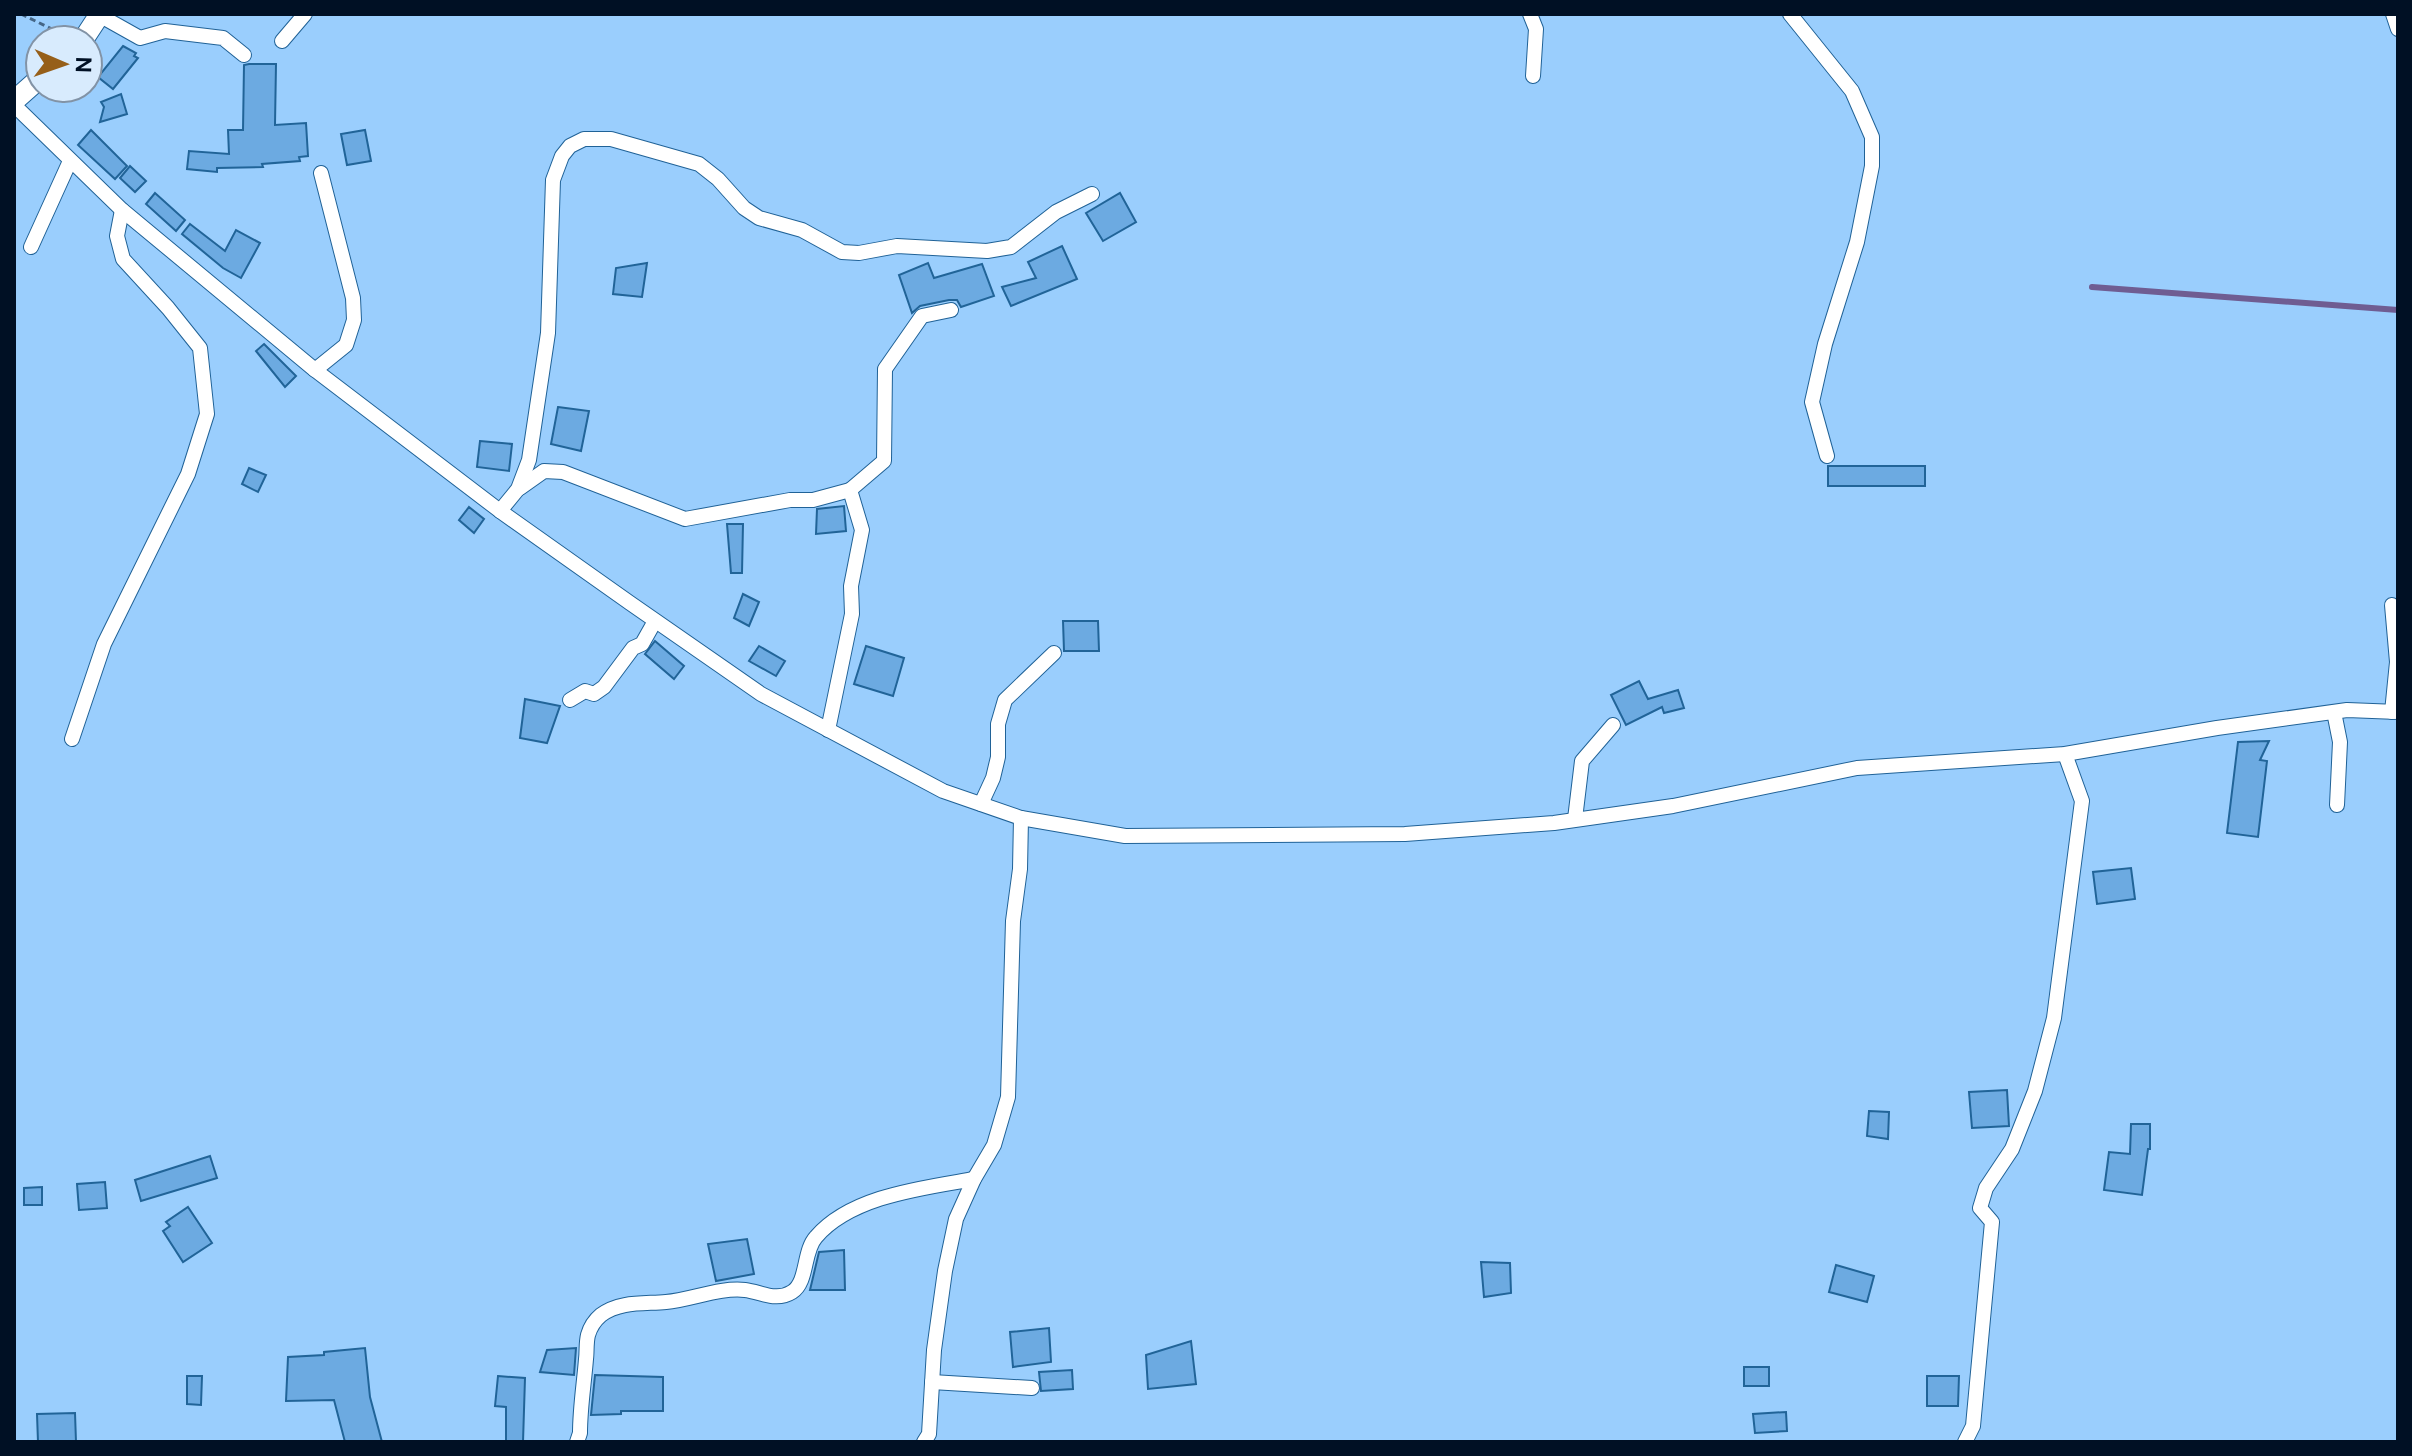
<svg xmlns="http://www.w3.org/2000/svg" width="2412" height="1456" viewBox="0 0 2412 1456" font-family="'DM Sans',sans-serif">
<rect width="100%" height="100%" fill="#9acefd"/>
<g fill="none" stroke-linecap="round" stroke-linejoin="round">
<polyline stroke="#6f5d92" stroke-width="6" points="2092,287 2398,310"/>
</g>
<g fill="#6caae1" stroke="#216498" stroke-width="2">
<polygon points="123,46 136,53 134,56 138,58 113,89 98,77"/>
<polygon points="249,64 276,64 275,125 306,123 308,156 299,157 300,161 262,164 263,167 217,168 217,172 187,169 189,151 229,154 228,130 243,130 244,65"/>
<polygon points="121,94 127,114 100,122 104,107 101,102"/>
<polygon points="91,130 127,166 115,179 78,145"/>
<polygon points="365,130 371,161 347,165 341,134"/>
<polygon points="130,166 146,181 135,192 120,178"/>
<polygon points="155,193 185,220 176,231 146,204"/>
<polygon points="1120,193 1136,222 1103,241 1086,213"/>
<polygon points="190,224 225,251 236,230 260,243 241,278 223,268 182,234"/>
<polygon points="1062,246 1077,279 1011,306 1002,287 1036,278 1028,262"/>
<polygon points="647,263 642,297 613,294 616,268"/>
<polygon points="928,263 934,278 982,264 994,296 961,307 957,300 949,300 920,306 912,313 899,275"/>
<polygon points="264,344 296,376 285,387 256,351"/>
<polygon points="558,407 589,411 581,451 551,444"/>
<polygon points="480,441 512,444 509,471 477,467"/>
<rect x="1828" y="466" width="97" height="20"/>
<polygon points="249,468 266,475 258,492 242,484"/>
<polygon points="844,506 846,531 816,534 817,509"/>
<polygon points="469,507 484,519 474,533 459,520"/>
<polygon points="727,524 743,524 742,573 731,573"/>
<polygon points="743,594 759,602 749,626 734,618"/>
<polygon points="1063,621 1098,621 1099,651 1064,651"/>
<polygon points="655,641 684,666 674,679 645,654"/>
<polygon points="759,646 785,661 776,676 749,661"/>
<polygon points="866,646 904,658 893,696 854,684"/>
<polygon points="1639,681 1648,699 1678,690 1684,708 1664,713 1662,707 1626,725 1611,695"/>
<polygon points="525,699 560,706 547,743 520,738"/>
<polygon points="2269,741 2260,760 2267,761 2258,837 2227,833 2238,742"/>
<polygon points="2131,868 2135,899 2097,904 2093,872"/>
<polygon points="2007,1090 2009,1126 1972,1128 1969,1092"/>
<polygon points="1869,1111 1889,1112 1888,1139 1867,1136"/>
<polygon points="2131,1124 2150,1124 2150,1149 2148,1149 2142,1195 2104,1190 2109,1152 2130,1154"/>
<polygon points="210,1156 217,1178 141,1201 135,1180"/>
<polygon points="105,1182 107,1208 79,1210 77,1184"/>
<polygon points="42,1187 42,1205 24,1205 24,1188"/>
<polygon points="188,1207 212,1243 183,1262 163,1231 170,1226 166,1222"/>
<polygon points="747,1239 754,1274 716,1281 708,1244"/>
<polygon points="844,1250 845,1290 810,1290 819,1252"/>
<polygon points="1481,1262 1510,1263 1511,1293 1484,1297"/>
<polygon points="1836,1265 1874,1276 1867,1302 1829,1292"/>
<polygon points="1049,1328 1051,1362 1013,1367 1010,1332"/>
<polygon points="1191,1341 1196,1384 1148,1389 1146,1355"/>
<polygon points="365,1348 370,1397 382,1442 345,1442 334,1400 286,1401 288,1357 324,1355 324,1352"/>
<polygon points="576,1348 574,1375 540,1372 547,1350"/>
<rect x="1744" y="1367" width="25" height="19"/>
<polygon points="1072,1370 1073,1389 1041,1391 1039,1372"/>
<polygon points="595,1375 663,1377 663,1411 621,1411 621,1414 591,1415"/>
<polygon points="187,1376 202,1376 201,1405 187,1404"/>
<polygon points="498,1376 525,1378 523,1442 506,1442 506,1407 495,1406"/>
<polygon points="1927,1376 1959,1376 1958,1406 1927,1406"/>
<polygon points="1786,1412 1787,1431 1755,1433 1753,1414"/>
<polygon points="75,1413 76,1442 38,1442 37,1414"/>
</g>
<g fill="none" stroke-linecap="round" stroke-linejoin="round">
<g stroke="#206297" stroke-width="16">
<g id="street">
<polyline points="1530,14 1536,29 1533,76"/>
<polyline points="1790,14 1852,91 1872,137 1872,166 1857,242 1825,344 1812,402 1827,456"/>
<polyline points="2393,14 2398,29"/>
<polyline points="99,15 140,38 165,31 223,38 244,55"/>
<polyline points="282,41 305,14"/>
<polyline points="14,105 122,210 315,370 500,511 630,603 761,694 943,791 1021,818 1125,836 1405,834 1554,823 1673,806 1857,768 2065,754 2217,728 2347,710 2398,712"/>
<polyline points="31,247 70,161"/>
<polyline points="315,370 346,345 354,320 353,298 321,173"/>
<polyline points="520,488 544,471 563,472 685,519 790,500 813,500 850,490"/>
<polyline points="500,511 518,489 529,460 548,333 553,180 562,156 570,146 584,139 611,139 699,164 718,179 744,208 759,218 802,230 842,252 859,253 897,246 987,251 1011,247 1056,212 1092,194"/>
<polyline points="2392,605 2397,662 2392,712"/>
<polyline points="570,700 585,691 594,694 604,687 633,648 642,644 655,621"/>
<polyline points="2334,712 2340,742 2337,805"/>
<polyline points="828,730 852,614 851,586 862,530 850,490 884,461 885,369 922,316 951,310"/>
<polyline points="72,739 104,644 188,474 207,414 200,348 168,308 123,259 117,236 122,210"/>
<polyline points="981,804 993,778 998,757 998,724 1005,700 1054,653"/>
<polyline points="1575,819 1582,761 1613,725"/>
<polyline points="932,1382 1032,1388"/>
<path d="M577,1442L580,1433C580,1408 584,1384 586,1359C587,1352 586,1343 588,1335C590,1328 595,1320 601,1315C620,1301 644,1304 666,1302C691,1300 720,1287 745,1290C761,1292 776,1302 792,1292C808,1282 803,1251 816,1237C851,1196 923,1188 974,1179"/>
<polyline points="924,1442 929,1434 934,1350 945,1271 956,1219 974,1179 994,1145 1008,1097 1013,921 1020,869 1021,818"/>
<polyline points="1965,1442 1973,1426 1992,1222 1980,1208 1986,1188 2012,1149 2035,1091 2054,1018 2082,801 2065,754"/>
</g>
</g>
<g stroke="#206297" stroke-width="22">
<g id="secondary">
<polyline points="83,40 100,14"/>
<polyline points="14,101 40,78"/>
</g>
</g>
<polyline stroke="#456686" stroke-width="3" stroke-dasharray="6 4" stroke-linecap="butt" points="21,14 64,35"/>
<use href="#street" stroke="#fff" stroke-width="14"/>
<use href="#secondary" stroke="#fff" stroke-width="20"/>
</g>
<rect width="2412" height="1456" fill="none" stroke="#001024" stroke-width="32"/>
<g transform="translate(64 64) rotate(92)"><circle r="38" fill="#d8ebfd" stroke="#8293a6" stroke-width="2"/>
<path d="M0-6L14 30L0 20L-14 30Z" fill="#965f19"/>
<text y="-12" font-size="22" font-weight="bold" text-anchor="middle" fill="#001024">N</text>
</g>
</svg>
